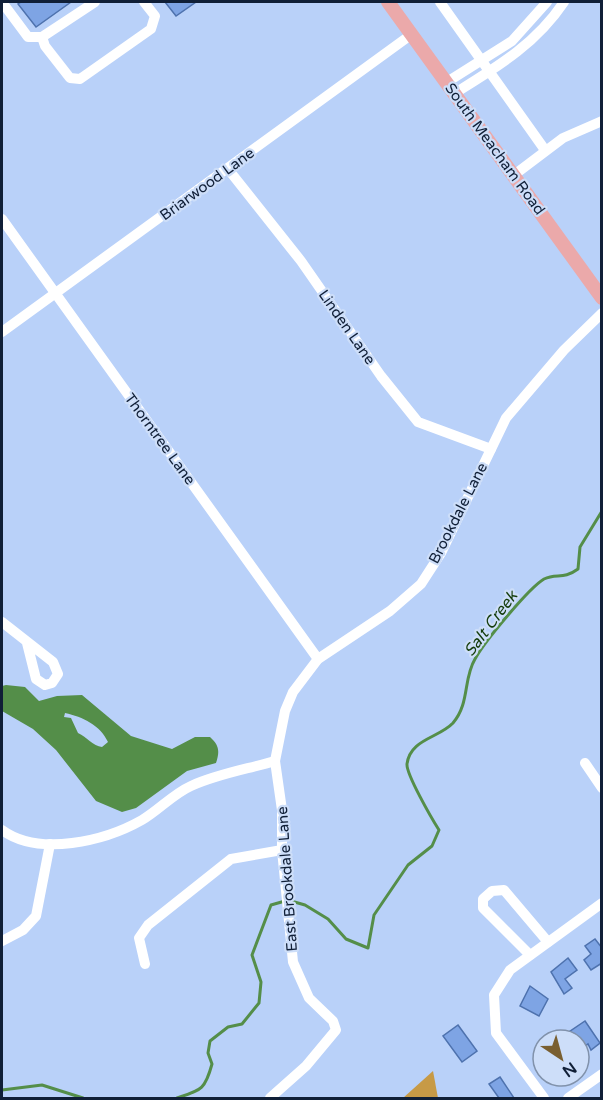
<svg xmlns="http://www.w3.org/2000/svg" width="603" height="1100" viewBox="0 0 603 1100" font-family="'Varela Round',sans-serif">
<rect width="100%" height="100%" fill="#b9d1f9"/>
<polygon fill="#c79a46" points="433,1071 438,1098 403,1098"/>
<path fill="#548e49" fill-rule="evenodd" d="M6,685L25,687L39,701L57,696L82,695L131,736L172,749L195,737H210C219,745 220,751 216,763L187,771L136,808L122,812L96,801L56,750L33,729L2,711V686ZM65,713C83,717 100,725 108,742L102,747C93,746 87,737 78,733L71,718L64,717Z"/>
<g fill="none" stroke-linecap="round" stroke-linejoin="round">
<g stroke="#548e49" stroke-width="3">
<path d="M291,901L305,905L328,919L346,939L368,948L374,915L408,865L432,846L439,830C432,819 406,774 407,764C410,739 439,738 453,723C470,703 463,679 475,659C484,642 529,588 544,579C557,573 563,580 578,569L580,547L602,511"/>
<polyline points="2,1090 42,1085 83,1098"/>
<path d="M177,1098C201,1090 205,1090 212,1064L208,1053L210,1041L228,1027L242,1024L259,1003L261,982L252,955L271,905L285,901"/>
</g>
</g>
<g fill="#7ea4e4" stroke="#4e72ae" stroke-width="1.5">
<polygon points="21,2 71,2 36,27 18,4"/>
<polygon points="165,2 196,2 176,16"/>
<polygon points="595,939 602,948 602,963 591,970 584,960 591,954 585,946"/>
<polygon points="568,958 577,970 565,979 572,988 564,994 551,972"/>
<polygon points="530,986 548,999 539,1016 520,1006"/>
<polygon points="585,1021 600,1043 591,1050 588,1044 584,1047 586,1051 579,1056 579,1040 566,1040 563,1036"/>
<polygon points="458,1025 477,1051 462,1062 443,1036"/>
<polygon points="500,1077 514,1098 499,1098 489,1084"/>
</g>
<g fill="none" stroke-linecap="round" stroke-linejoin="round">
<g stroke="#fff" stroke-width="10">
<polyline points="2,2 28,37 42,37"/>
<polyline points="95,2 42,37 45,46 70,78 80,79 151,29 155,16 144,2"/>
<polyline points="440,2 545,150"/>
<polyline points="447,82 512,41 547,2"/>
<path d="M455,93C497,67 536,44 564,2"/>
<polyline points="228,169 301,261 381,376 418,422 491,449"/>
<polyline points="514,175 563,138 602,121"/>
<polyline points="2,219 318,659"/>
<polyline points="2,332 412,34"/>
<polyline points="2,622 53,662 58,674 52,683 45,685 36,679 27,643"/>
<polyline points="585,763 602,788"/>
<path d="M2,830C39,857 105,841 142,820C159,810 173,794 191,786C217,774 248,769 275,761"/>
<polyline points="2,941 23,930 36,916 50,844"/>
<polyline points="530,955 483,908 483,899 492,891 504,890 548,942"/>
<polyline points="145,964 139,938 148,925 231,859 282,850"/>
<polyline points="270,1098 306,1066 336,1030 333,1021 309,998 293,962 282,850 282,810 275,761 285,711 293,692 318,659 390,611 421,584 441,553 506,418 564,350 602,313"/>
<polyline points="544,1098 496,1033 494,995 510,970 602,903"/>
<polyline points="568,1098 602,1074"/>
</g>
<polyline stroke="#eba9aa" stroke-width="14" points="388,2 602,298"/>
</g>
<g text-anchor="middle" stroke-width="4.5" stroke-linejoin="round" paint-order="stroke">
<g font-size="15" fill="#101f37" stroke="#cddef9">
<text transform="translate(495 149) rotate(54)" y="5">South Meacham Road</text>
<text transform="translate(207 184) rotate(-36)" y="5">Briarwood Lane</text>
<text transform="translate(347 327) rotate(55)" y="5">Linden Lane</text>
<text transform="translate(160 439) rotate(54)" y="5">Thorntree Lane</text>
<text transform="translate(458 513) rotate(-63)" y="5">Brookdale Lane</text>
<text transform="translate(287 879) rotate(-94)" y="5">East Brookdale Lane</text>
</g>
<g font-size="16" font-style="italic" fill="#143c0b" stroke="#cddef9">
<text transform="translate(490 623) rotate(-53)" y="6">Salt Creek</text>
</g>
</g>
<rect width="603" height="1100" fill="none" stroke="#101f37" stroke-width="6"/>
<g transform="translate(561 1058) rotate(144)"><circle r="28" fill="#cddef9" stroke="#8192ab" stroke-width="1.5"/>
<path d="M0-4.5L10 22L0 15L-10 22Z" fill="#795f31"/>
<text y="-9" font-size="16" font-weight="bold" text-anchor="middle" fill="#101f37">N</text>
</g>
</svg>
